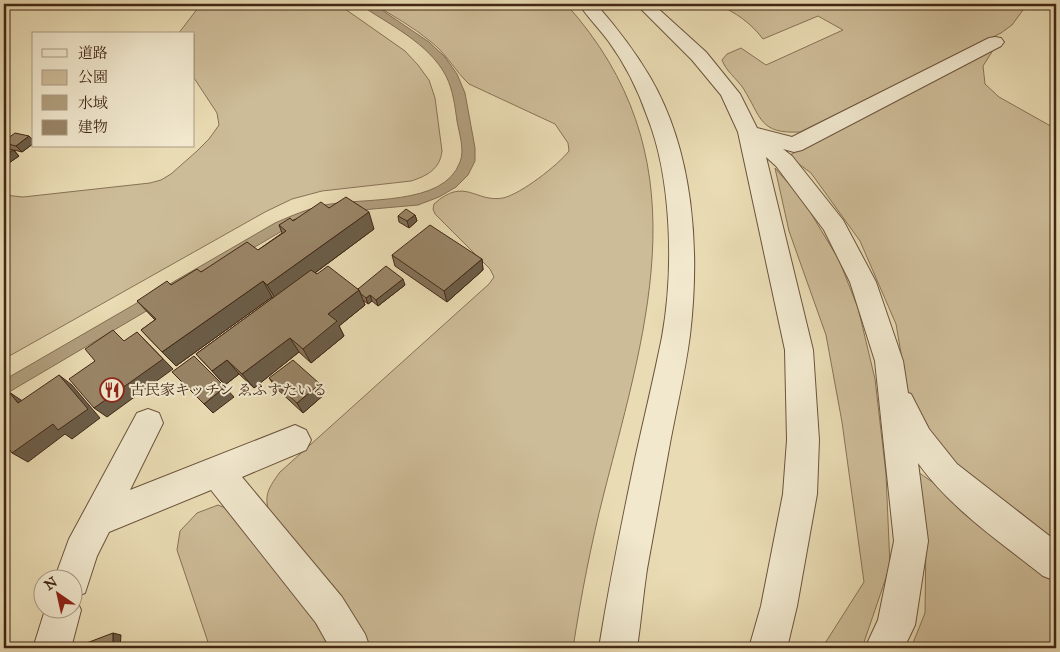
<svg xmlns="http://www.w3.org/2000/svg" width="1060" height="652" viewBox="0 0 1060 652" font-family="'IM FELL Great Primer','Noto Serif JP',serif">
<rect width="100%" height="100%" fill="#e9dbb3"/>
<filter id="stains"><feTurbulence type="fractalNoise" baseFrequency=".004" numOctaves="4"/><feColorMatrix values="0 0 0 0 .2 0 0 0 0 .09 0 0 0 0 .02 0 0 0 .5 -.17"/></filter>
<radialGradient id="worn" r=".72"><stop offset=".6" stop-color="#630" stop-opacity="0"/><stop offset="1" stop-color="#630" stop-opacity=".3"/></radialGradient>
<g fill="#cdbc98" stroke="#887256">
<path d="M201,4H338L405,51L418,65L429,80L435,98L442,151C440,169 427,176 411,181L322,191L292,199L265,212L4,359V195L23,197L150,183L161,180L171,174L197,151L209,139L219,125L217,113L194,78V34H178Z"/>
<path d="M374,4H566C702,155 649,318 604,493C591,544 581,596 573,648H366L354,624L272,520C263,498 266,491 280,472L489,284L494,277L490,269L435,214L433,209L434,204C465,176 475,203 503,198C521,194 558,165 569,151L568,143L555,124L469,84C455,71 446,53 430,41C413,27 393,16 374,4Z"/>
<path d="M717,4C725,4 734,3 742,4C756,6 769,9 783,4H1023V10L1012,25L1001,33L800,132C759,134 762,118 743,88C736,78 726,71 722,60L727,54L741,48L766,65L843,30L818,16L763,39C750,22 736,13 717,4Z"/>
<polygon points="995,47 983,66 985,84 999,97 1056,129 1056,648 911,648 925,613 926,538 918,472 964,504 918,418 908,394 896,324 860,241 811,173 788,156"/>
<polygon points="775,168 803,200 839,260 858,308 875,379 886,474 890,566 862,648 822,648 864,582 842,422 826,335 789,231"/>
<polygon points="218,505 233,511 333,641 337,648 210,648 177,550 180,531 197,513"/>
</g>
<path fill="#b09e7d" stroke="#846e53" d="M359,4H373L429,42L445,57L457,74L465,93L475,148V161L468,175L456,187L439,197L418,205L350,211L282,231L4,395V380L275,223C291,216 307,209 325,205C363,197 444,207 460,162C465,150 459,133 457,121C455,106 453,90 446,76C429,43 388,24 359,4Z"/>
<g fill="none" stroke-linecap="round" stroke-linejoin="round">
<g stroke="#6c543c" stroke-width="2">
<g id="minor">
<path d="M579,4H596C616,27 634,50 650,77C694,152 700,250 690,335C685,374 675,414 668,454C661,492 654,531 647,569C643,595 641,622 637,648H599C609,584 622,522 635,459C644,418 654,377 662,337C674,271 672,178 647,116C638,90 625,64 609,42C600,29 587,17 579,4Z"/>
<path d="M636,4H653L706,52L740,94L757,128L792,137L989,38L995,37L1001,38L1004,42L1001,46L802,150L794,152L783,149L792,156L843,220L876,282L903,361L908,393L911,394L929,429L957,464L1056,541V581L1043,576C999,541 951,509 918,463L928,541L915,625L904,648H865L878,620L894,541L875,361L850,282L824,230L776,166L766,157L813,350L819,440L817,494L797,606L787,648H749L761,606L783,494L787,440L785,350L738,132L721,95L692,60Z"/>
<polygon points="148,409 159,413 163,423 130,490 295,425 306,430 311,440 306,450 242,477 342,597 365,634 370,648 330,648 316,623 211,490 109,532 97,556 85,593 75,597 81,610 71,648 33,648 45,610 72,610 72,580 54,580 69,539 137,413"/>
</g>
</g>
<use href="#minor" fill="#f1e8ce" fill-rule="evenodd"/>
</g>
<g fill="#847259" stroke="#422714">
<polygon points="4,141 34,141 34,143 22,152 14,150 19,156 6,165 4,165 4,147 7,148 4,145"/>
<polygon points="329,208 374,229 315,273 317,274 358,289 405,285 378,306 372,301 368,304 363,300 365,305 339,326 344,336 311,363 299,352 254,388 239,374 225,385 196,354 273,298 272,297 176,366 141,330 155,320 137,301 201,272 258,250 282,233 279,225"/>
<polygon points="415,215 417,221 409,228 399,222 398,216"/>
<polygon points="392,255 482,259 483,270 447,302 395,266"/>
<polygon points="269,378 326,393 303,413 276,388"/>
</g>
<g fill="#6b5d48" stroke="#422714">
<polygon points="29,136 34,141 34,143 22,152 16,146"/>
<polygon points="13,150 19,156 6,165 4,163 4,157"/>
<polygon points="369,212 374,229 277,301 267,285"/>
<polygon points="415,215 417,221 409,228 407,221"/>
<polygon points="482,259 483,270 447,302 444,291"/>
<polygon points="403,279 405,285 378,306 376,300"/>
<polygon points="263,281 272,297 176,366 162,352"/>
<polygon points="359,290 365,305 339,326 344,336 311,363 303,349 328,314"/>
<polygon points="370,295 372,301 368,304 366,298"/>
<polygon points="137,332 173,369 107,417 94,408"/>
<polygon points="290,338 299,352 254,388 242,374"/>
<polygon points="227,360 239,374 225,385 212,371"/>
<polygon points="59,375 72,385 100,418 72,439 65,434 28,462 12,453"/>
<polygon points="320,384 326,393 303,413 297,403"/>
<polygon points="225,387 234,397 213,413 204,404"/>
<polygon points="9,392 24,402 18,403"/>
<polygon points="113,633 121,635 120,648 113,648"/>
</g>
<g fill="#998567" stroke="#422714">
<polygon points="15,133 29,136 16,146 4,143 4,141"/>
<polygon points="4,147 13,150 4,157"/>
<polygon points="346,197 369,212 267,285 263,281 162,352 141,330 156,319 137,301 167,281 171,285 197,269 201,272 247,242 258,250 286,231 279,225 290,218 293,221 321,202 329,208"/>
<polygon points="406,209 415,215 407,221 398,216"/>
<polygon points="430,225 482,259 444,291 392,255"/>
<polygon points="328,266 359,290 328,314 337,321 303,349 290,338 242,374 227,360 212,371 196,354 311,270 317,274"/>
<polygon points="386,266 403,279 376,300 370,295 366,298 361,294 359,290 358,289"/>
<polygon points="113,330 124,341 137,332 163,359 94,408 69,379 95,361 85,349"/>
<polygon points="194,356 225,387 204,404 172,372"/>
<polygon points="293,360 320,384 297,403 269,378"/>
<polygon points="59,375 88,409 58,430 53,424 12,453 4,442 4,396 9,392 18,403"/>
<polygon points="113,633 113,648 76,648 76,647"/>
</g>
<defs>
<g id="restaurant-ring" transform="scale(1.25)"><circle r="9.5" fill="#f1e8ce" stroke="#8f2418" stroke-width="1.5"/><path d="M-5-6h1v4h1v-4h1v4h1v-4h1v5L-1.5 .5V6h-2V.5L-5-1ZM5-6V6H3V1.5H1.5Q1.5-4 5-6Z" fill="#8f2418"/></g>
</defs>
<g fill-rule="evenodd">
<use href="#restaurant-ring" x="112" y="390"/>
</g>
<g text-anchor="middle" stroke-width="4" stroke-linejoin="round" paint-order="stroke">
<g font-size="15" fill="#422714" stroke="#f1e8ce" text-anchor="start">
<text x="130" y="395">古民家キッチン ゑふすたいる</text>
</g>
</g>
<rect width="1060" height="652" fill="none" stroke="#e9dbb3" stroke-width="20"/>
<rect x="5" y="5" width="1050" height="642" fill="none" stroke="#422714" stroke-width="2.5"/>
<rect x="10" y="10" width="1040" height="632" fill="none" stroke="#422714"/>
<rect x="32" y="32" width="162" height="115" fill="#f1e8ce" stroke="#ab9b84"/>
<rect x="42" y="49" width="25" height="8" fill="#f1e8ce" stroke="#ab9b84"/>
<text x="78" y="58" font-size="15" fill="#422714">道路</text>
<rect x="42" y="70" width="25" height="15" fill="#cdbc98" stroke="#ab9b84"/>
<text x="78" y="82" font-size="15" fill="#422714">公園</text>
<rect x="42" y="95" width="25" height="15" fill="#b09e7d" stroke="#ab9b84"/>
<text x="78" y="108" font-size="15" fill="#422714">水域</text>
<rect x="42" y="120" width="25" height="15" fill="#998567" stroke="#ab9b84"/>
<text x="78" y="132" font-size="15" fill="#422714">建物</text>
<g transform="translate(58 594) rotate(326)"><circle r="24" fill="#f1e8ce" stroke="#ab9b84"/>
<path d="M0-4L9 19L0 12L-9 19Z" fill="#8f2418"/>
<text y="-8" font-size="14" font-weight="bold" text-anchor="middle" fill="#422714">N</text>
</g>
<rect width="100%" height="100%" filter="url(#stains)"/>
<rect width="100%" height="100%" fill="url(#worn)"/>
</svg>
